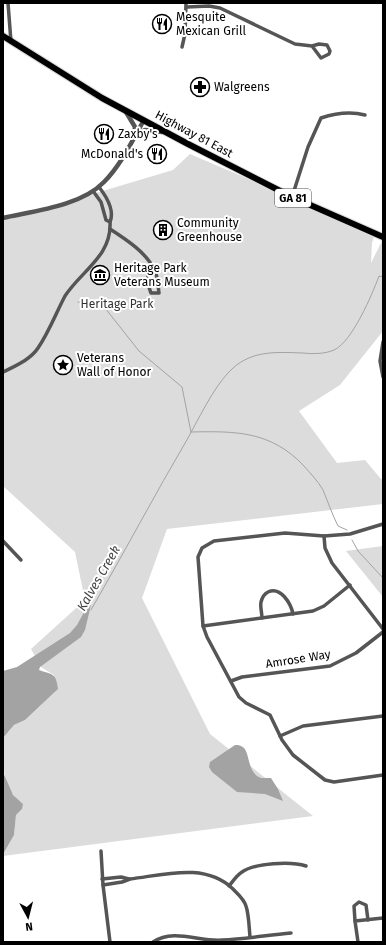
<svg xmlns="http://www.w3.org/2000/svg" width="386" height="945" viewBox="0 0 386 945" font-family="'Fira Sans',sans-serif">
<rect width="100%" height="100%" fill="#fff"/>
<g fill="#dcdcdc">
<path d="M190,154L375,233L372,243L371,263L383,239V331L340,385L299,411L337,463L365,460L381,479H383V504L167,529L142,598L210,734L313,816L3,856L4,849L14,835L16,815L22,809L21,802C1,790 3,759 3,738L14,725L25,720L55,692L54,675L41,667L31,649L85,600L75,552L3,486V219L29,213L173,170Z"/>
<polygon points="383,546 383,597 346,551"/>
</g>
<g fill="#a3a3a3">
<path d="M91,605L85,630L81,637L40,667L39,670C51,675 56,671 58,689L25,720L14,725L3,738V671L17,667L70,633L77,625L87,607Z"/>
<path d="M235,745C254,744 243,771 261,778H271L278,789L283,801L265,794L237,792L212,772L209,767L210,762Z"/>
<polygon points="3,772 13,795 23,804 22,809 16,815 14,835 3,854"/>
</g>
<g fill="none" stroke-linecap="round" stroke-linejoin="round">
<g stroke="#a3a3a3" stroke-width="1">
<polyline points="78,302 105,308 139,351 182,387 191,432"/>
<path d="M191,432C236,431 271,431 304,466C310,473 318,481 323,490C328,502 332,514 338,526L347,530"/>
<polyline points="352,540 358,551 383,578"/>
<path d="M91,610C124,553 155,494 188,438C199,418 213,389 228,373C249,350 274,352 303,353C313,354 325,354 334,350C352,342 372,295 379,276L383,277"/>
</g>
<g stroke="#dbdbdb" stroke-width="8">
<polyline id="primary" points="3,36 102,98 188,144 292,197 383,237"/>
</g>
<g stroke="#555" stroke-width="3.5">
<polyline points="8,3 11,42"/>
<polyline points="187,7 209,6 220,8 295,44 312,46 321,58 329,54 330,51 327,45 319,44 312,46"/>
<polyline points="182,47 185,34 186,3"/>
<path d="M93,191L101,202L106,220L110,222C115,210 106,196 99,187"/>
<path d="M292,197L308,147L321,118C336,113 350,111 365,115"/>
<path d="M110,229C127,240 147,253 155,271C158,278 158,286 159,293H151C148,286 145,274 152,268"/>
<polyline points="383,342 380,361 383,377"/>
<path d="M3,372C15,366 30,360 38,348C49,332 56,313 65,296C81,271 112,256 110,222"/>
<polyline points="324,536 350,534 383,524"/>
<polyline points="3,541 21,560"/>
<path d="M262,618C262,613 260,607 261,602C262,598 264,594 268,592C281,586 291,604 293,614"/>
<polyline points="203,626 313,611 324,606 350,585"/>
<polyline points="383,629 332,563 325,548 324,536 285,533 214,541 202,548 198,557 203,626 207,637 239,697 246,703 270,715 282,740 293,755 325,780 334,782 383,775"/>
<polyline points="231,681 242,677 330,666 356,653 383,632"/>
<polyline points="280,736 303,726 383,716"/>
<polyline points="101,851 103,885 110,942"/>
<polyline points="102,879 121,877 129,879"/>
<path d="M103,885L122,882L130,879C164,875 205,862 233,889C238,894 244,899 246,906C249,915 249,927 250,937"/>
<path d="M229,886C233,881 237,875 242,872C255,863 291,861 306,866"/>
<polyline points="355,921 354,906 359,902 366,905 368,920"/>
<path d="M153,942C174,928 199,942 222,940C245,939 268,935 291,933"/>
<polyline points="358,942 355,921 383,918"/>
</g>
<g stroke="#555" stroke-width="4.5">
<polyline points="126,112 135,127 134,136"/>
<polyline points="137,135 145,130 162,132"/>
<path d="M3,218C34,211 81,206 104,182C121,165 132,141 144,120"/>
</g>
<use href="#primary" stroke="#000" stroke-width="6"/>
</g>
<defs>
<g id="restaurant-ring" transform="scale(1)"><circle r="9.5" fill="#fff" stroke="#000" stroke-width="1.5"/><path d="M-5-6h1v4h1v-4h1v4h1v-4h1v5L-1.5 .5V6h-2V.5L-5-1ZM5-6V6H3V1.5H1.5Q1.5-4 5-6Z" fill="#000"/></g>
<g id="pharmacy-ring" transform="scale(1)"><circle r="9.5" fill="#fff" stroke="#000" stroke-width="1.5"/><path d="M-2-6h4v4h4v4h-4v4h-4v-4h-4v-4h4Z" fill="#000"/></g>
<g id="building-ring" transform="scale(1)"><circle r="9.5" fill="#fff" stroke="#000" stroke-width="1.5"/><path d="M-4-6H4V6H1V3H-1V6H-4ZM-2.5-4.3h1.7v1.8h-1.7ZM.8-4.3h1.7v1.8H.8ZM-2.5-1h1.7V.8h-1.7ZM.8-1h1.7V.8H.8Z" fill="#000"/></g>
<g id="museum-ring" transform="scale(1)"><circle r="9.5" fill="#fff" stroke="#000" stroke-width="1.5"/><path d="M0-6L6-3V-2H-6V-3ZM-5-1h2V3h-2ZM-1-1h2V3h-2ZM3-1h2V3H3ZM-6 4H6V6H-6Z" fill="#000"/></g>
<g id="sight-ring" transform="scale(1)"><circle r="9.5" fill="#fff" stroke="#000" stroke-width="1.5"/><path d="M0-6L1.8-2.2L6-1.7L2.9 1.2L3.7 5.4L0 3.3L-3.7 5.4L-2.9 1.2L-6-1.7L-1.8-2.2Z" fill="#000"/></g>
</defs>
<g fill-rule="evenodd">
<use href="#restaurant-ring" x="162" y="24"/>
<use href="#pharmacy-ring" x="200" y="87"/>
<use href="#restaurant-ring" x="104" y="134"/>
<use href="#restaurant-ring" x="157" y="154"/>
<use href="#building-ring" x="163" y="230"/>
<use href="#museum-ring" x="100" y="275"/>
<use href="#sight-ring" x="63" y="365"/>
</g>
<g text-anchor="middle" stroke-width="4" stroke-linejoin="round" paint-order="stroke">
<rect fill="#fff" stroke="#4c4c4c" stroke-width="1" x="275" y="189" width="36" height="18" rx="3"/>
<g font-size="11" font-weight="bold" fill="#000">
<text x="293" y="202">GA 81</text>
</g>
<g font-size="12" fill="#000" stroke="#fff" text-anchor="start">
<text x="176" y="21">Mesquite<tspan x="176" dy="14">Mexican Grill</tspan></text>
<text x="214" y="91">Walgreens</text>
<text x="118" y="138">Zaxby's</text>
<text x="143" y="158" text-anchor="end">McDonald's</text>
<text x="177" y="227">Community<tspan x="177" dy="14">Greenhouse</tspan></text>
<text x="114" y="272">Heritage Park<tspan x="114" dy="14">Veterans Museum</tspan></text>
<text x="77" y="362">Veterans<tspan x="77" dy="14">Wall of Honor</tspan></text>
</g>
<g font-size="12" fill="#000" stroke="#fff">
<text transform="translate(194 134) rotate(28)" y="4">Highway 81 East</text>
<text transform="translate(298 659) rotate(-9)" y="4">Amrose Way</text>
</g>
<g font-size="12" fill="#333" stroke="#fff">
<text x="117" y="308">Heritage Park</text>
</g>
<g font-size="13" font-style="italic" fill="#444" stroke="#fff">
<text transform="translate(98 578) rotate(-60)" y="5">Kalves Creek</text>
</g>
</g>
<rect width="386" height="945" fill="none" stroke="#000000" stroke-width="8"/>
<g transform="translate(28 917) rotate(173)" stroke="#ffffff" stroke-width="3" paint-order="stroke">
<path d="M0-3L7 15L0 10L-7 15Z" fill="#000000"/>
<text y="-6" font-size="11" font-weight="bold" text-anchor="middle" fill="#000000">N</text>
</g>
</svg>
